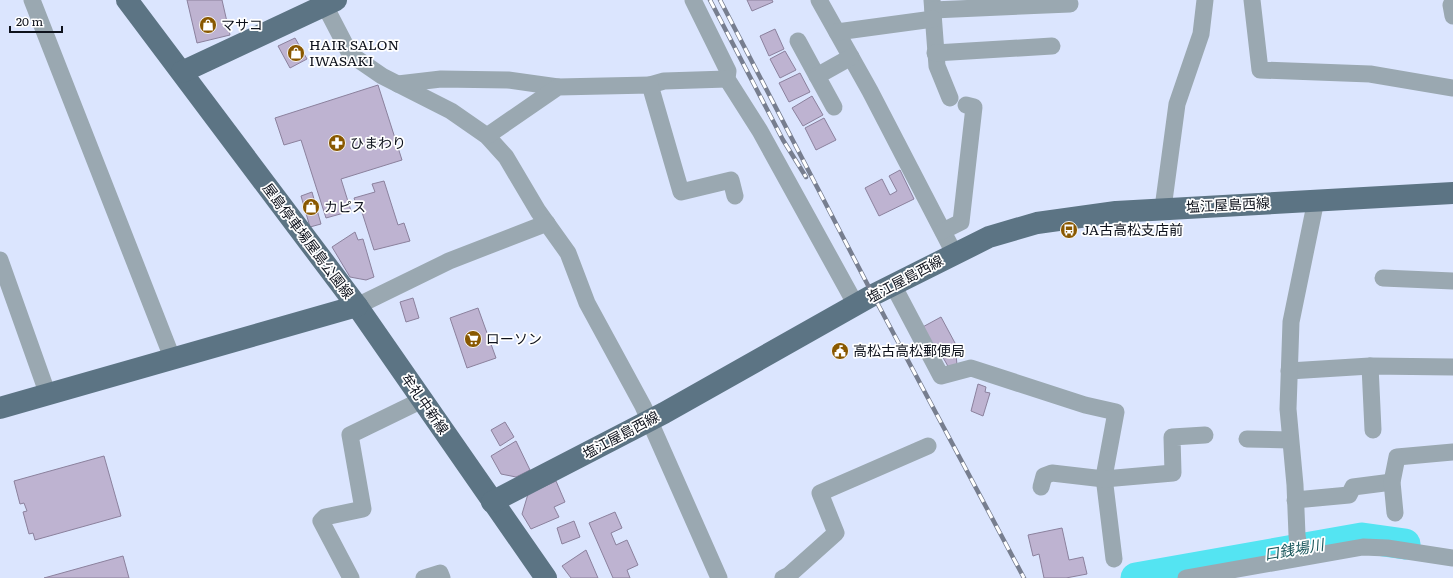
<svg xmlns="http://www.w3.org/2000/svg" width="1453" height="578" viewBox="0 0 1453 578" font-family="Literata,'Noto Sans JP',serif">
<rect width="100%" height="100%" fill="#dbe5fe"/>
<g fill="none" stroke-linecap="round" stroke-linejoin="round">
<polyline stroke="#54e4f2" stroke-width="31" points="1136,578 1362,538 1405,544"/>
</g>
<g fill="#beb3d1" stroke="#8b819d">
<polygon points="187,0 222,0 230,35 197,43"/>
<polygon points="747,0 772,0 773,2 752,11"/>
<polygon points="775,29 784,49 769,56 760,36"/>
<polygon points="295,38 307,59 290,68 278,46"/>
<polygon points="785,51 796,70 780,78 770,59"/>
<polygon points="800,73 810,92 789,102 779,83"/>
<polygon points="378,85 402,160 341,179 351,211 326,218 301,140 284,145 275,118"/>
<polygon points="812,96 823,115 803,126 792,108"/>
<polygon points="824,118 836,140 816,150 805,128"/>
<polygon points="900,170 914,199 879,216 865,188 882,179 890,195 897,191 889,176"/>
<polygon points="384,181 398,225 404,223 410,241 374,250 360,206 357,206 354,198 375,192 372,184"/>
<polygon points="312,192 321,224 310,227 301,196"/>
<polygon points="355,232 358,240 363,239 374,277 366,280 350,277 332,247"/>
<polygon points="413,298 419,318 406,322 400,302"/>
<polygon points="478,308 496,358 467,368 450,318"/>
<polygon points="941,317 955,343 957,365 949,368 937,347 931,350 919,329"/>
<polygon points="978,384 986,387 985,392 990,393 983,416 971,411"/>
<polygon points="505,422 514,437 500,446 491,430"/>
<polygon points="516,441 530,470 516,477 501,474 491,456"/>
<polygon points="104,456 121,516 35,540 33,533 29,534 23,512 27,511 24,503 20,504 14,481"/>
<polygon points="556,481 565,502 554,507 559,517 531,529 522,514 528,494"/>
<polygon points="615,512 622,528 611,533 616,545 627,540 638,565 627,570 630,578 613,578 589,523"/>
<polygon points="574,521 580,537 562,544 557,528"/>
<polygon points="1062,528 1069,560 1083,557 1087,574 1066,578 1044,578 1039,554 1033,556 1028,535"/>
<polygon points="586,550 598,578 571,578 562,566"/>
<polygon points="123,556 129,578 44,578"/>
</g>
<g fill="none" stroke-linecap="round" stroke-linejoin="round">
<g stroke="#9aa8b1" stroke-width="17">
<polyline points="32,0 173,360"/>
<polyline points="322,0 350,54 382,76 451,111 487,136 506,157 538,211 568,253 587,303 643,406 719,578"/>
<polyline points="693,0 728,71 727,79 760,131 856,305"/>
<polyline points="819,0 870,91 954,253"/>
<polyline points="932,0 937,66 950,98"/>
<polyline points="1252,0 1260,70 1370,74 1453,88"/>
<polyline points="1453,1 1451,5 1453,16"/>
<polyline points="933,10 1070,4"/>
<polyline points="837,32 933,19"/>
<polyline points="798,41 817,76"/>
<polyline points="935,53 1052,46"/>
<polyline points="398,84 441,79 508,80 558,87"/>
<polyline points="650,85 664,81 727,79"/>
<polyline points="834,107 817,76 851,57"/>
<polyline points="487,136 558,87 650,85 681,192 731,180 735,196"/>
<polyline points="1163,208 1177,104 1201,34 1205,0"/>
<polyline points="943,231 961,222 974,107 966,105"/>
<polyline points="0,260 48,395"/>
<polyline points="1383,278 1453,281"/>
<polyline points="893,285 941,376 971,368 1085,405 1116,412 1104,477 1114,559"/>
<polyline points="357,306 449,261 547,223"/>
<polyline points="1370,366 1373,430"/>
<polyline points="1289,371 1370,366 1453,367"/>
<polyline points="1247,439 1290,440"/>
<polyline points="1041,487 1044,476 1052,473 1104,479 1173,473 1172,437 1205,435"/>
<polyline points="1295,500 1349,495 1353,487 1392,482"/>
<polyline points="1395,513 1392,482 1397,457 1453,452"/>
<polyline points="1300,557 1297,535 1295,485 1288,409 1291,322 1316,200"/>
<polyline points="351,578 321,521 325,517 363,509 350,435 422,400"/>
<polyline points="424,578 440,573 442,578"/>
<polyline points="783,578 789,575 836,533 820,493 928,446"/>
<polyline points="1186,578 1363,547 1387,548 1453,558"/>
</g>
<g stroke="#5c7484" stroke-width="22">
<polyline points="127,0 357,306 546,578"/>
<polyline points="182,72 336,0"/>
<polyline points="0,408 357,306"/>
<polyline points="492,502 664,413 873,295 989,237 1037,223 1116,212 1453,193"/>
</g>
<g stroke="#777e8f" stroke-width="4.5">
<g id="rail">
<polyline points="710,0 783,140 806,177"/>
<polyline points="720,0 873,295 1024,578"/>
</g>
</g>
<use href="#rail" stroke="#fff" stroke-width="3" stroke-dasharray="9" stroke-linecap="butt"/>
</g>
<defs>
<g id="shop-disc" transform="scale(0.9)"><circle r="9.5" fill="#895800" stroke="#fff"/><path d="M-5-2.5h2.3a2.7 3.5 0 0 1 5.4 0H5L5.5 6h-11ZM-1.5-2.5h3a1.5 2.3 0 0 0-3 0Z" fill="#fff"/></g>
<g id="pharmacy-disc" transform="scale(0.9)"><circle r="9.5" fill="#895800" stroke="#fff"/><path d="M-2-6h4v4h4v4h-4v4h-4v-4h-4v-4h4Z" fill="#fff"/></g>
<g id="bus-disc" transform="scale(0.9)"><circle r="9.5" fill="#895800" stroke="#fff"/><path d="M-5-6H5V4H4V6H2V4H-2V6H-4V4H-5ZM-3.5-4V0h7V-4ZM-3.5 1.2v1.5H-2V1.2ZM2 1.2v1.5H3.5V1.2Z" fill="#fff"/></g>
<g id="supermarket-disc" transform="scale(0.9)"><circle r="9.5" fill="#895800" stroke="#fff"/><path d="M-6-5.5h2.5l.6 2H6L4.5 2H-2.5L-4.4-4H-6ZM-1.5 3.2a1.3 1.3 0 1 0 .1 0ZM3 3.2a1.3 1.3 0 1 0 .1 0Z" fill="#fff"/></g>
<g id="civic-disc" transform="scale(0.9)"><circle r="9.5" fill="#895800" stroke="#fff"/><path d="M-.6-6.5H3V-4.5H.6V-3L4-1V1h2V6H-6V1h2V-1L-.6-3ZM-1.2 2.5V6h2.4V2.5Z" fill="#fff"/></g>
</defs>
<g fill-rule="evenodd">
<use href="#shop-disc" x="208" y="25"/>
<use href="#shop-disc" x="296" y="53"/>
<use href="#pharmacy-disc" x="337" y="143"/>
<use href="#shop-disc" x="311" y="207"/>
<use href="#bus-disc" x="1069" y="230"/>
<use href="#supermarket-disc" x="473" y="339"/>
<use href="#civic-disc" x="840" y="351"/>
</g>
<g text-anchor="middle" stroke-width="3.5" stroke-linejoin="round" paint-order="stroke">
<g font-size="14" fill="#0e121c" stroke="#fff" text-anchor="start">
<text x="221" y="30">マサコ</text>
<text x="309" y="50">HAIR SALON<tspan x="309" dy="16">IWASAKI</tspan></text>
<text x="350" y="148">ひまわり</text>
<text x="324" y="212">カピス</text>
<text x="1082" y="235">JA古高松支店前</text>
<text x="486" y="344">ローソン</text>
<text x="853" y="356">高松古高松郵便局</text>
</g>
<g font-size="14" fill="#0e121c" stroke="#fff">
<text transform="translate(1228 205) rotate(-3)" y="5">塩江屋島西線</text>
<text transform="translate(308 241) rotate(53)" y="5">屋島停車場屋島公園線</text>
<text transform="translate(905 279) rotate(-28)" y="5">塩江屋島西線</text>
<text transform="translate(425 404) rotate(55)" y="5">牟礼中新線</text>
<text transform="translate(621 435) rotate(-28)" y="5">塩江屋島西線</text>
</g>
<g font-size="15" font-style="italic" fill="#1a575c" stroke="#fff">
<text transform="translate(1294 550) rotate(-10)" y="5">口銭場川</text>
</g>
</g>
<path d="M10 26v6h52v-6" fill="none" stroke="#0e121c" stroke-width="2"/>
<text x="16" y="26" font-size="12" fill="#0e121c" stroke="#ffffff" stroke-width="3" paint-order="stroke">20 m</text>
</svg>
